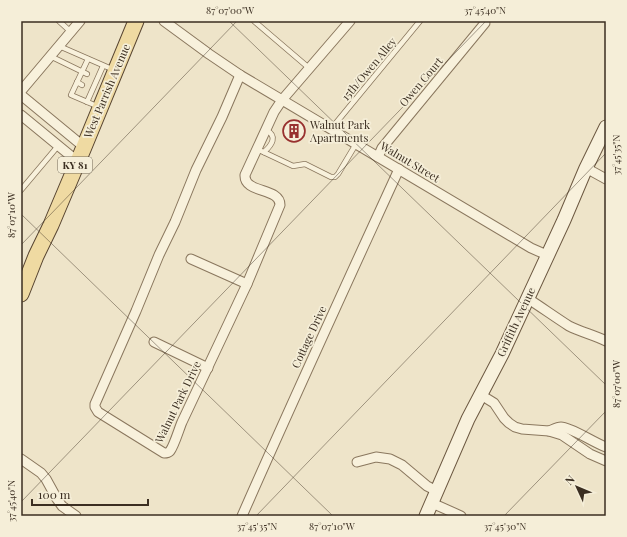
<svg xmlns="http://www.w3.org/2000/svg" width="627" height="537" viewBox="0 0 627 537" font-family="'Playfair Display',serif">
<rect width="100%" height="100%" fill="#eee4c9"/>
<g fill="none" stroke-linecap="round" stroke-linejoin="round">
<g stroke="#8a775e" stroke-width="6">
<g id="lane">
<polyline points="59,21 71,32"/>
<polyline points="254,21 309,68"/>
<polyline points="59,46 114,70"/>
<polyline points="50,56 87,74"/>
<polyline points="88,59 71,95 99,107"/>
<polyline points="77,82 82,85"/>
<polyline points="87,102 103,66"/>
<polyline points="331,129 420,21"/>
<polyline points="257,149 293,166 305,164 331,177 335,177 338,174 356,144"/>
<path d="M264,152C272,145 278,136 266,130"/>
<polyline points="21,190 58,146"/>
</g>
</g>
<g stroke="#8a775e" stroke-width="11">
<g id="street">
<polyline points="164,21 209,54 240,75 531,248 547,255"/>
<path d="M240,75L222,117L196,170L175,222L159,255L136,311L95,404V407L98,412L164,453C167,453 168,453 170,451C174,446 179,429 182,422L247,284L280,205C280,187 244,194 245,175L274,112L282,100L350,21"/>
<polyline points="21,91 80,21"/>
<polyline points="21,95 84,147"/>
<polyline points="21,115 77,161"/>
<polyline points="378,157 382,148 485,23"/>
<polyline points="586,168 606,179"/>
<polyline points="191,259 247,284"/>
<path d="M527,298C541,307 555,317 569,326C581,332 594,335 606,341"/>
<polyline points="154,342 208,368"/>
<polyline points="481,395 494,403 504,418 509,423 515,427 522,429 549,431 562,435 590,454 606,461"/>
<path d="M549,431C552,430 557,427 561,427C571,427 594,443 606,447"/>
<polyline points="21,459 41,473 46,479 57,499 62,506 76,516"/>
<polyline points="357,462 376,457 390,459 402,465 427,486 437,491"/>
<polyline points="432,503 461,516"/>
<path d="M242,516C293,400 346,285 399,169"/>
</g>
</g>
<g stroke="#6c5841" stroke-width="15">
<polyline id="secondary" points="426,516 468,419 502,354 564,220 586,168 606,127"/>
</g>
<g stroke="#584531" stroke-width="17">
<polyline id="primary" points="21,294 36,256 51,225 84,147 136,21"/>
</g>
<use href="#lane" stroke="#f8f1dc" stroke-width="4.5"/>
<use href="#street" stroke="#f8f1dc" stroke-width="9"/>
<use href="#secondary" stroke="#f8f1dc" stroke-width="13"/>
<use href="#primary" stroke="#efdaa2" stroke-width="15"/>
</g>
<path fill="none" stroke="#3b2e21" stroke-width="1" stroke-opacity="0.45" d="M229,21L606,385M21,214L333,516M21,245L237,21M21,502L486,21M256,516L606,153M504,516L606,411"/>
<defs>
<g id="building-ring" transform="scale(1.15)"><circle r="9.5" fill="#f5eed8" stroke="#98312f" stroke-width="1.5"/><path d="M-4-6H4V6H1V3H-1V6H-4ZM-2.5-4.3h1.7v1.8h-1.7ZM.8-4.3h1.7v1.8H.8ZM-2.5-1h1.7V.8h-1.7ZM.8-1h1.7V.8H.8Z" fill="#98312f"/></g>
</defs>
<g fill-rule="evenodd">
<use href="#building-ring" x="294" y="131"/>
</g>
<g text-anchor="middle" stroke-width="3.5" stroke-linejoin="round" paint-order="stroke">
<rect fill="#f5eed8" stroke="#736858" stroke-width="1" x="58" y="157" width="34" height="16" rx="3"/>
<g font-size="10" font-weight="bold" fill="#3b2e21">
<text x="75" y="169">KY 81</text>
</g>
<g font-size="11" fill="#3b2e21" stroke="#f5eed8">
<text transform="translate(369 69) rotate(-50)" y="4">15th/Owen Alley</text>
<text transform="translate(421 82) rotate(-50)" y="4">Owen Court</text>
<text transform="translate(107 91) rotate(-67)" y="4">West Parrish Avenue</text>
<text transform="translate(410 162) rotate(31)" y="4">Walnut Street</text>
<text transform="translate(516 322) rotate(-65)" y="4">Griffith Avenue</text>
<text transform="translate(309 337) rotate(-65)" y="4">Cottage Drive</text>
<text transform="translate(178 402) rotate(-64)" y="4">Walnut Park Drive</text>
</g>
<g font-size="11" fill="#3b2e21" stroke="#f5eed8" text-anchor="start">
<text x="310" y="129">Walnut Park<tspan x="310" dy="13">Apartments</tspan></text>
</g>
</g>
<rect width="627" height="537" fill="none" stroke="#f5eed8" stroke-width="44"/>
<g transform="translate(577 487) rotate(314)" stroke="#f5eed8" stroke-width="3" paint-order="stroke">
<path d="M0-3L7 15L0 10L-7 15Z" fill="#3b2e21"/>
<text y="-6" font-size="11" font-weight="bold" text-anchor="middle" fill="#3b2e21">N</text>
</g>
<path d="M32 499v6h116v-6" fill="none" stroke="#3b2e21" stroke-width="2"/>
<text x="38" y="499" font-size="12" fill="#3b2e21" stroke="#f5eed8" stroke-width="3" paint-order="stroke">100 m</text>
<rect x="22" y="22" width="583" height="493" fill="none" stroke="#3b2e21" stroke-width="1.5"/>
<g font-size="10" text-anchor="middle" fill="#3b2e21">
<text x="230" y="14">87°07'00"W</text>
<text x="485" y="14">37°45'40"N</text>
<text transform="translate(616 155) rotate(-90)" y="4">37°45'35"N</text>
<text transform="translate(11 215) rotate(-90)" y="4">87°07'10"W</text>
<text transform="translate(616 384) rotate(-90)" y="4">87°07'00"W</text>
<text transform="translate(11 501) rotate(-90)" y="4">37°45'40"N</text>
<text x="257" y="530">37°45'35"N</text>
<text x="332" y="530">87°07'10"W</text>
<text x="505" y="530">37°45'30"N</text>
</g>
</svg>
